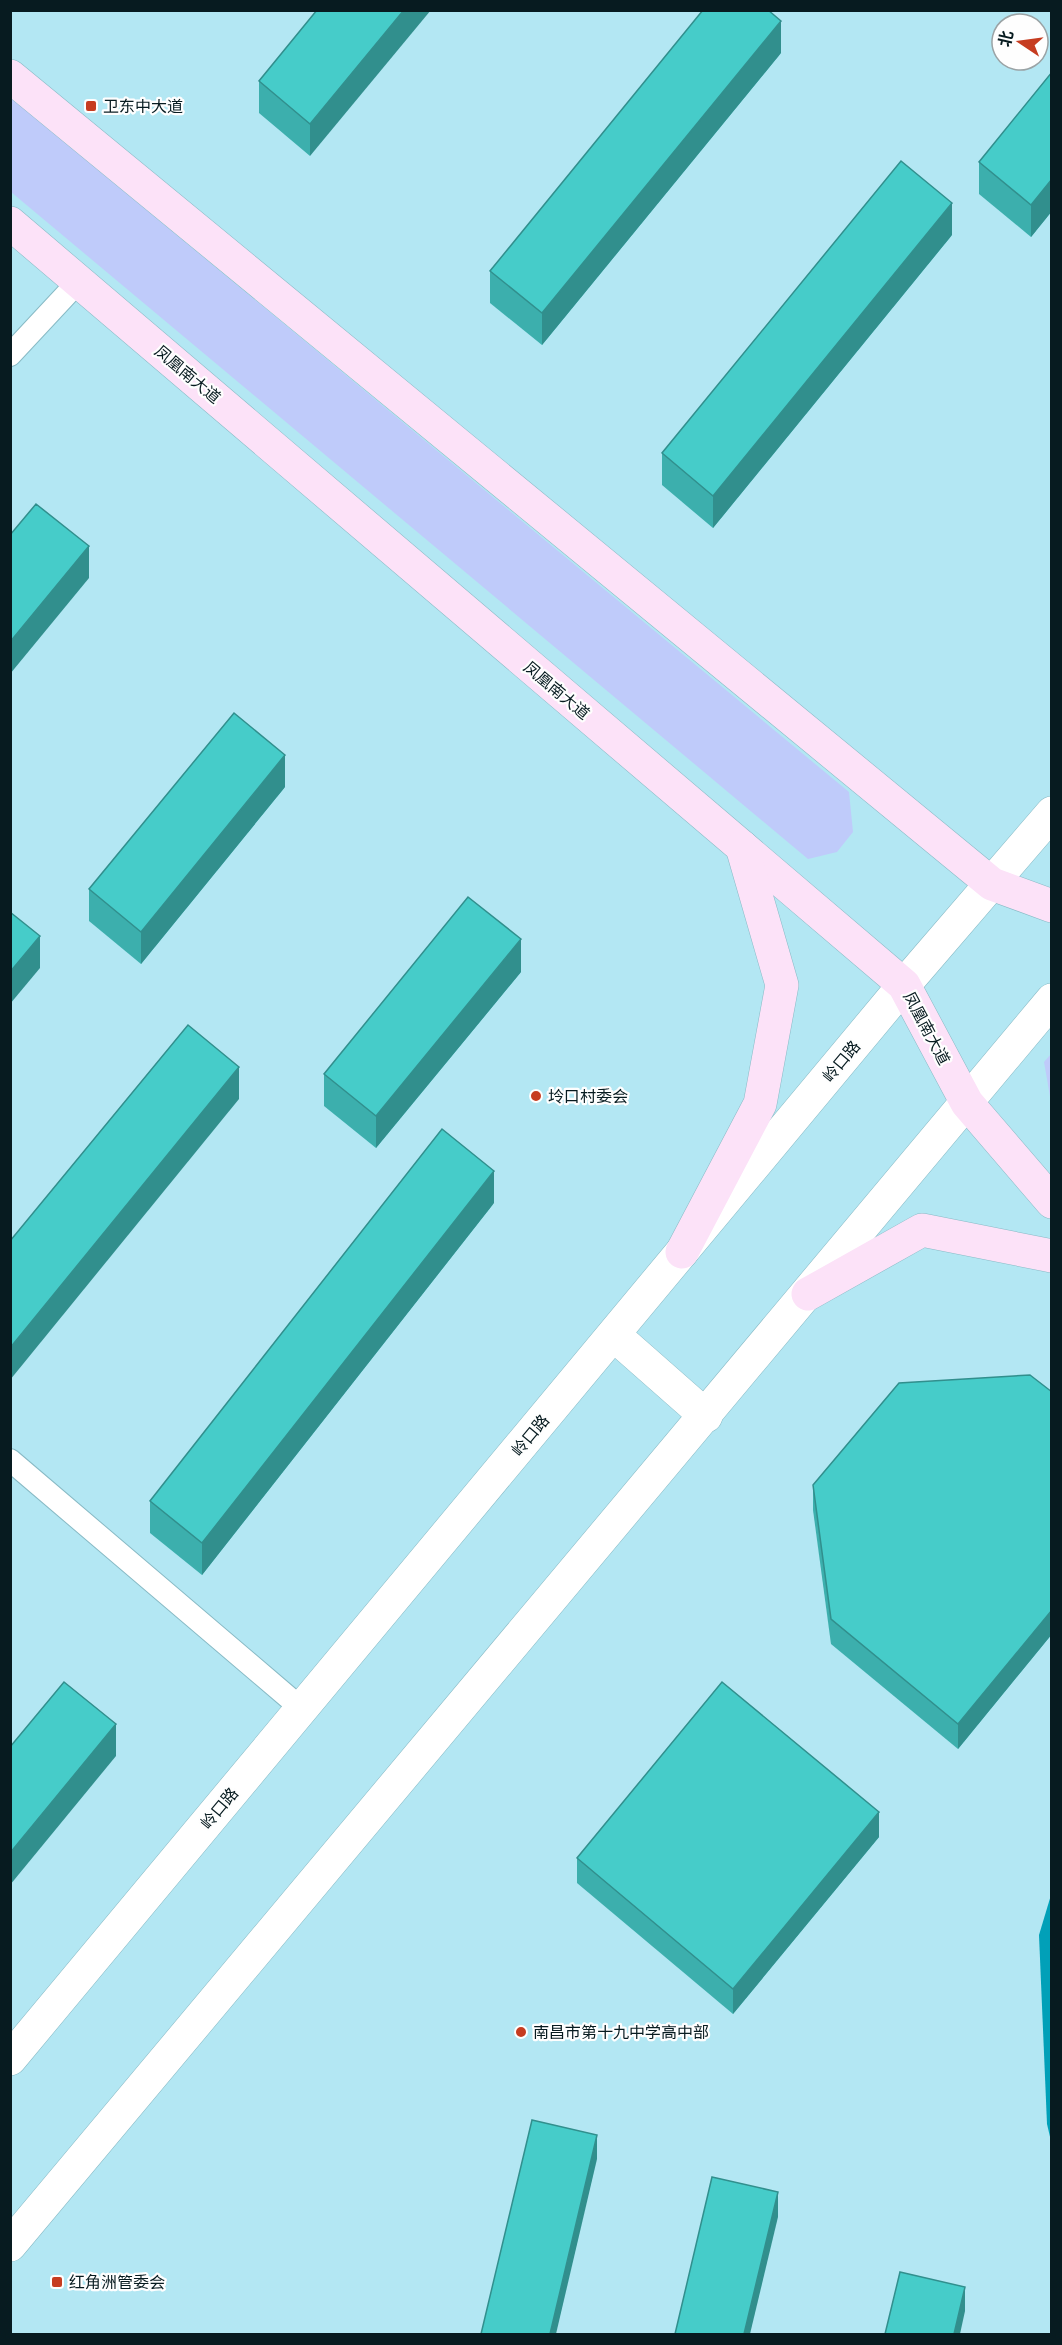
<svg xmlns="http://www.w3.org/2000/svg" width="1062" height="2345" viewBox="0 0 1062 2345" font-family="Inter,'Noto Sans SC',sans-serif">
<rect width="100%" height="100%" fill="#b3e7f3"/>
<g fill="#bfcbfa">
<polygon points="10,97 849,792 853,832 837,852 808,859 11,192"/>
<polygon points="1051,1054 1051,1102 1044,1062"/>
</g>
<polygon fill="#01a0b8" points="1051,1895 1052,1895 1051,2141 1047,2124 1039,1935"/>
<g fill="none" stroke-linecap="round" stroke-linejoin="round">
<g stroke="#88bac5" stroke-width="24">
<g id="service">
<polyline points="10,355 79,281"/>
<polyline points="10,1460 302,1709"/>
</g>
</g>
<g stroke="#88bac5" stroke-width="34">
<g id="tertiary">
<polyline points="614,1335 706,1416"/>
<polyline points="10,2059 904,985 1052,813"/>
<polyline points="10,2245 1052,1000"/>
</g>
</g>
<g stroke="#88bac5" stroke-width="34">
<g id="secondary">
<polyline points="10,76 992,884 1052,906"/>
<polyline points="10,223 904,985 967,1103 1052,1202"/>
<polyline points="682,1252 760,1104 782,985 742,847"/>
<polyline points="808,1294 922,1230 1052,1256"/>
</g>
</g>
<use href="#service" stroke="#fff" stroke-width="22"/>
<use href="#tertiary" stroke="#fff" stroke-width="33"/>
<use href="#secondary" stroke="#fce2f8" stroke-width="33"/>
</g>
<g fill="#3cafad">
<polygon points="317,10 310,156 259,113 259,81"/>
<polygon points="781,53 542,345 490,303 490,271"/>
<polygon points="1052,72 1052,211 1031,237 979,194 979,162"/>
<polygon points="952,235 713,528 662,485 662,453"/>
<polygon points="285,787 141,964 89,921 89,889"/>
<polygon points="521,972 376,1148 324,1106 324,1074"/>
<polygon points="494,1203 202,1575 150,1533 150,1501"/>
<polygon points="1052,1392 1052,1634 958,1749 831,1644 813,1510 813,1485"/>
<polygon points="879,1837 733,2014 577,1883 577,1858"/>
</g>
<g fill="#318f8d">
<polygon points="404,10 431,10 310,156 310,124"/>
<polygon points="781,21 781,53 542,345 542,313"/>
<polygon points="1052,179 1052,211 1031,237 1031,205"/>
<polygon points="952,203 952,235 713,528 713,496"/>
<polygon points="89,546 89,578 10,674 10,642"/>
<polygon points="285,755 285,787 141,964 141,932"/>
<polygon points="40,936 40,968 10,1004 10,972"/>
<polygon points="521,939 521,972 376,1148 376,1116"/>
<polygon points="239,1067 239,1099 10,1380 10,1348"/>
<polygon points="494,1171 494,1203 202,1575 202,1543"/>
<polygon points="1052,1610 1052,1634 958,1749 958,1724"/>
<polygon points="116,1724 116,1756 10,1885 10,1853"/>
<polygon points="879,1812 879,1837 733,2014 733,1989"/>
<polygon points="597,2135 597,2159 556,2334 550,2334"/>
<polygon points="778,2192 778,2217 750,2334 744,2334"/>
<polygon points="965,2287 965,2311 960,2334 954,2334"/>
</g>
<g fill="#46ccc9" stroke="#318f8d" stroke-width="1.5">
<polygon points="317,10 404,10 310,124 259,81"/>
<polygon points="703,10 768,10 781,21 542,313 490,271"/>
<polygon points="1052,72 1052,179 1031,205 979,162"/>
<polygon points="901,161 952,203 713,496 662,453"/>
<polygon points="36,504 89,546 10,642 10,535"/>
<polygon points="234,713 285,755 141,932 89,889"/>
<polygon points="468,897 521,939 376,1116 324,1074"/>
<polygon points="10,912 40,936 10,972"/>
<polygon points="188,1025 239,1067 10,1348 10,1241"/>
<polygon points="442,1129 494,1171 202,1543 150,1501"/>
<polygon points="1030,1375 1052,1392 1052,1610 958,1724 831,1619 813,1485 899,1383"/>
<polygon points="64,1682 116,1724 10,1853 10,1747"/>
<polygon points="722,1682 879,1812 733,1989 577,1858"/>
<polygon points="532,2120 597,2135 550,2334 481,2334"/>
<polygon points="712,2177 778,2192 744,2334 675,2334"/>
<polygon points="900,2272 965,2287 954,2334 885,2334"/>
</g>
<g fill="#c63c20" stroke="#fefefe" stroke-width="2">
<rect x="85" y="100" width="12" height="12" rx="3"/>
<circle cx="536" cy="1096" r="6"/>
<circle cx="521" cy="2032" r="6"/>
<rect x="51" y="2276" width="12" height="12" rx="3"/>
</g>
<g text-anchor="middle" stroke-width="4.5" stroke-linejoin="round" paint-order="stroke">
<g font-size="16" fill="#071b20" stroke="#fefefe" text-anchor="start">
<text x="103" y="112">卫东中大道</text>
<text x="548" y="1102">坽口村委会</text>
<text x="533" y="2038">南昌市第十九中学高中部</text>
<text x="69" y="2288">红角洲管委会</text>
</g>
<g font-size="16" fill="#071b20" stroke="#fefefe">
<text transform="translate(188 374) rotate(40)" y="6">凤凰南大道</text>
<text transform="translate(557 690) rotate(40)" y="6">凤凰南大道</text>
<text transform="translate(927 1028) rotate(62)" y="6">凤凰南大道</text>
<text transform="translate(841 1061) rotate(-50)" y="6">岭口路</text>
<text transform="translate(530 1435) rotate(-50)" y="6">岭口路</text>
<text transform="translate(219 1808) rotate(-50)" y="6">岭口路</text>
</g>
</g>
<rect width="1062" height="2345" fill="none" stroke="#071b20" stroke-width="24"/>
<g transform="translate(1020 42) rotate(283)"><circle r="28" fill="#fefefe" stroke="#9ba3a5" stroke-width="1.5"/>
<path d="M0-4.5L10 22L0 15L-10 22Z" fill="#c63c20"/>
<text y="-9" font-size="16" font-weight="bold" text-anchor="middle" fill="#071b20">北</text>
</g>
</svg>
